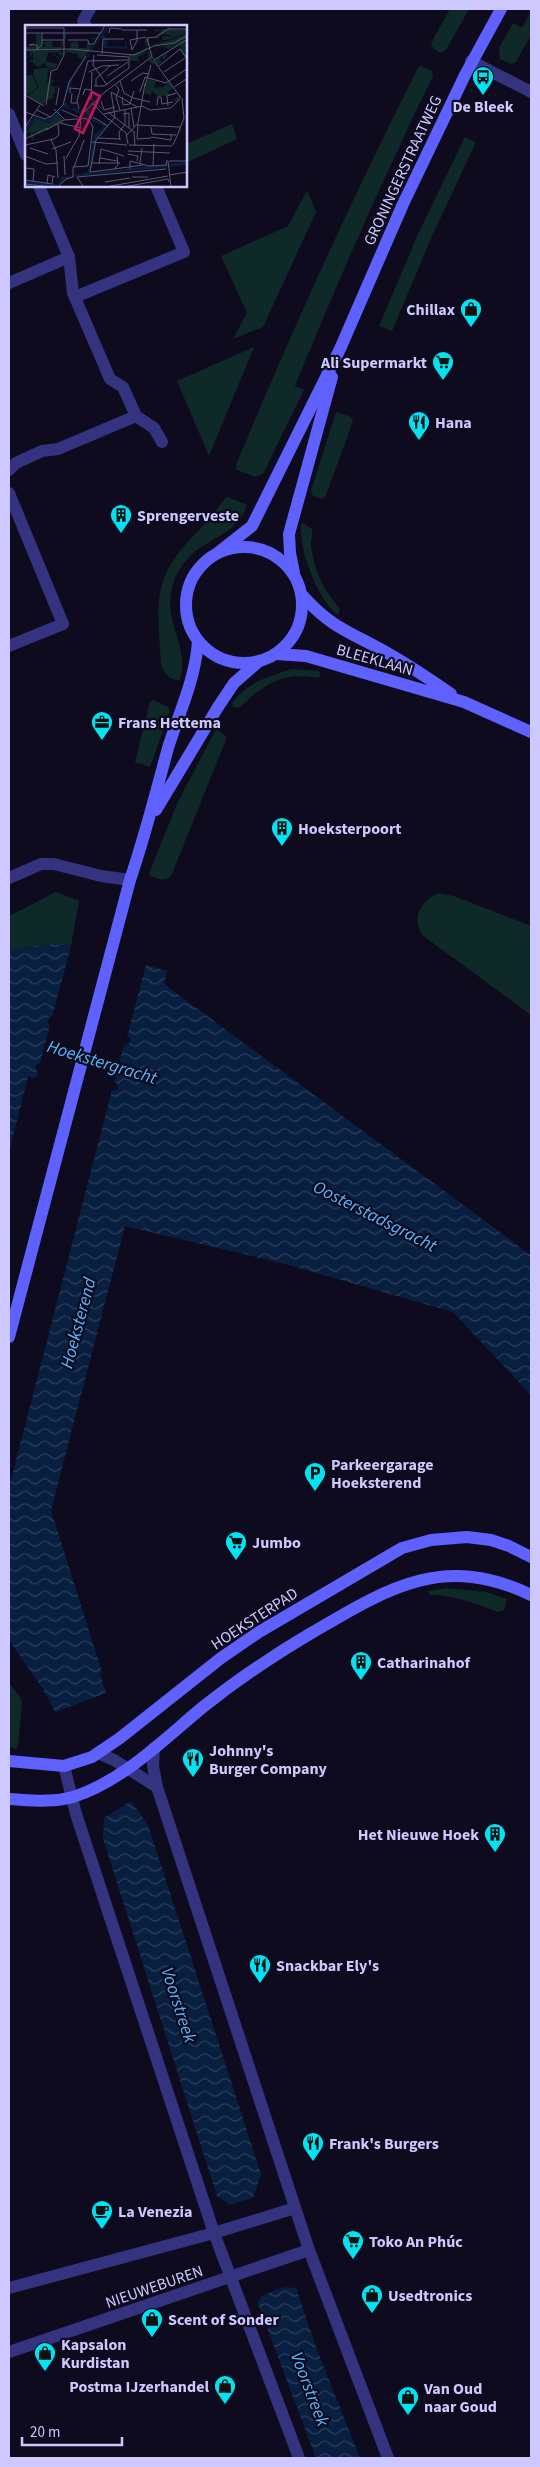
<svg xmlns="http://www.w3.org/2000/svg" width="540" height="2467" viewBox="0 0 540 2467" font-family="'Source Sans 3',sans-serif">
<defs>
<pattern id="water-waves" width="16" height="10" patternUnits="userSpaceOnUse" patternTransform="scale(1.25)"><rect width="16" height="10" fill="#081f40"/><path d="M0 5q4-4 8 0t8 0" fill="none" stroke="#2b3e5d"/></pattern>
</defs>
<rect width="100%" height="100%" fill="#0e0b1e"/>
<g fill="#0e2927">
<polygon points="450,9 469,9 446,50 441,53 433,48 431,43"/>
<polygon points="531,11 531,35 516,62 511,64 500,59 499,48 513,23 522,28"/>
<path d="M421,66L432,71L433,76C383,178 338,281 295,386L304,390L263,474L256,477L237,470L236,465C292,330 352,198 418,68Z"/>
<polygon points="232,124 237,139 186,163 186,144"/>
<polygon points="465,137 476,142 432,236 392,331 379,326 419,232"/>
<polygon points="307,190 316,212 263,327 233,339 247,313 221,256 288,226"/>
<polygon points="254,347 209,456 177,381"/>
<polygon points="336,412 351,417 353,421 326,495 322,499 313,496 311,491"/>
<path d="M228,497L247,505C238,540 193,537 176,576C157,619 191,642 180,680C170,681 163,673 161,663C156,588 153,575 209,520C214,515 222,499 228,497Z"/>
<path d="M303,523L312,529C313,535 311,540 311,545C313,569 324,591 340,609L338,615C318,601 298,548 301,524Z"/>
<path d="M292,669L319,671L321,675L318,678C282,671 263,685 239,708L233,707L232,703C248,682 267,677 292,669Z"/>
<polygon points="153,700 168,707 170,711 150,767 135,762 150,702"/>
<path d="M218,730L227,737L172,874C166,883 159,879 151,876L149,873L178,802L215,731Z"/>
<polygon points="56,892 79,901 71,946 47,944 9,950 9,916"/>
<path d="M438,893L454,896L531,926V1015L422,935C412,917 420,902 438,893Z"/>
<path d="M446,1588L487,1592L507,1599L504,1610L498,1612C475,1603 455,1595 429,1595L428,1591Z"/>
<polygon points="9,1683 21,1698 22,1705 18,1746 16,1749 9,1746"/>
</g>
<g fill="url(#water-waves)">
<polygon points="47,944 71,946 52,1017 48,1019 50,1025 126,1045 130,1038 127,1037 146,965 167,971 164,984 531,1255 531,1395 453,1312 281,1263 125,1226 51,1510 102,1672 100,1674 106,1693 55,1712 43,1689 9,1640 9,1487 112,1090 118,1089 116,1083 40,1063 36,1069 38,1071 36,1078 28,1077 9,1152 9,950"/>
<polygon points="131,1801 148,1825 261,2174 253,2198 230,2205 217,2196 103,1839 104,1818"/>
<polygon points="284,2287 296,2288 317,2350 360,2458 316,2458 258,2304 261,2296"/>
</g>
<polygon fill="#0e0b1e" points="50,1017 54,1018 50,1020 51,1023 126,1042 128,1041 124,1036 130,1038 130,1043 124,1045 114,1082 117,1084 118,1089 114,1091 110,1090 116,1087 115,1085 39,1066 38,1068 40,1072 37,1071 35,1066 40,1063 50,1025 47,1021"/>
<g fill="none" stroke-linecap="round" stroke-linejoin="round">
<g stroke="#343380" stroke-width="12">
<polyline points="86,26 83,21 90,9"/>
<polyline points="471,61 531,92"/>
<polyline points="9,114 26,155"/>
<polyline points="39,186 69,257 73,293 110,379 123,387 136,416 154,428 162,442"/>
<polyline points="9,283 69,257"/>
<polyline points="75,297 184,252 156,186"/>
<polyline points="9,470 16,463 42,451 58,449 136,416"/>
<polyline points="9,493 63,624 9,646"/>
<polyline points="9,878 41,864 54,864 101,876 130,880"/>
<polyline points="154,1748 153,1766 157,1787 309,2250 388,2458"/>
<polyline points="98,1753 114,1760 157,1787"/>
<polyline points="64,1766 76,1814 214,2233 299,2458"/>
<polyline points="9,2288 214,2233 295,2208"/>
<polyline points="9,2352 309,2250"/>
</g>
<g stroke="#5f61ff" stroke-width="12">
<circle cx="244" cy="605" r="58"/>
<polyline points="219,552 252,526 340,349 403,204 465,75 501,9"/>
<polyline points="294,573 290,553 289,534 332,377"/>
<path d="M303,596C332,629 353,633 389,654C410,666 431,680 451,694"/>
<polyline points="276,654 306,656 464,702 531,732"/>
<polyline points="156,810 218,707 234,683 257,663"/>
<path d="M9,1337L130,880C145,836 156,792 168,748C179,713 195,680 198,642"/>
<polyline points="9,1761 64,1766 92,1757 120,1738 221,1658 259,1632 402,1548 431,1540 467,1537 491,1540 509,1546 531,1557"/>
<path d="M9,1799C30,1800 51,1803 73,1797C123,1781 163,1740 203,1707C238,1679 274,1655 313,1632C388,1588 444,1553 531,1595"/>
</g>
</g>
<defs>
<g id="bus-pin" transform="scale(1.125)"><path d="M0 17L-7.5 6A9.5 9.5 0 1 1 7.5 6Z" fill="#00e3f3" stroke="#0e0b1e"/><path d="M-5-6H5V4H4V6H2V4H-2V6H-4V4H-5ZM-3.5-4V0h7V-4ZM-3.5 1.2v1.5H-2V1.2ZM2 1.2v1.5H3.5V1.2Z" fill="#111"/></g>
<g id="shop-pin" transform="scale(1.125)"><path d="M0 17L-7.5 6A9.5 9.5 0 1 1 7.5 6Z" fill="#00e3f3" stroke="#0e0b1e"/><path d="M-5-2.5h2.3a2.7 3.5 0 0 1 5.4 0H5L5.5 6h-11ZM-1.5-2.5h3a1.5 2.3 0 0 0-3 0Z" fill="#111"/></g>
<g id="supermarket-pin" transform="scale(1.125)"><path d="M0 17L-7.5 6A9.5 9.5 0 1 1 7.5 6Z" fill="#00e3f3" stroke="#0e0b1e"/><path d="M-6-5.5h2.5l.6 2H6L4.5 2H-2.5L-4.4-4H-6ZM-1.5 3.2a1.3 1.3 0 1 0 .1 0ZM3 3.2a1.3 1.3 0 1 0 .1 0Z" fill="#111"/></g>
<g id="restaurant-pin" transform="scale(1.125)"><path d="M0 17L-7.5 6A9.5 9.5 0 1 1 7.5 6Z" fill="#00e3f3" stroke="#0e0b1e"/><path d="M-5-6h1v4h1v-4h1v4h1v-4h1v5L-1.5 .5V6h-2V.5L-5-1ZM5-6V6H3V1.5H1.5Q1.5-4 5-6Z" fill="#111"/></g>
<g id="building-pin" transform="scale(1.125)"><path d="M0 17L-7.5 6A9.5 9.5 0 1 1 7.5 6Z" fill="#00e3f3" stroke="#0e0b1e"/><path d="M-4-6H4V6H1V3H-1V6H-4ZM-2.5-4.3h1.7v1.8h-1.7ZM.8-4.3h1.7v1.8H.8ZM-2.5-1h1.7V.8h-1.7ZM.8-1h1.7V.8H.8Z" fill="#111"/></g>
<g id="office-pin" transform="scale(1.125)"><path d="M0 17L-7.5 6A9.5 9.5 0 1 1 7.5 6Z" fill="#00e3f3" stroke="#0e0b1e"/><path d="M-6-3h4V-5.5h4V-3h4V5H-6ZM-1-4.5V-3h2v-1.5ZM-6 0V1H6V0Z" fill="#111"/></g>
<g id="parking-pin" transform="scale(1.125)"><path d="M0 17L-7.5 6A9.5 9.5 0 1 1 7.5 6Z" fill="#00e3f3" stroke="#0e0b1e"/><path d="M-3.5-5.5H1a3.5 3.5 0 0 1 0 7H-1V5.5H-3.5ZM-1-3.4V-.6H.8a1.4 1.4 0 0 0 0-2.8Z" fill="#111"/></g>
<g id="cafe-pin" transform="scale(1.125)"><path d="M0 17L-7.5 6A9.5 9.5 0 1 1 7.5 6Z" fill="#00e3f3" stroke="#0e0b1e"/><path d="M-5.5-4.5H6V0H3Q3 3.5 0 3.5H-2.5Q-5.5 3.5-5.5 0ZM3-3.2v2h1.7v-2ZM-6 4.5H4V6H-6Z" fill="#111"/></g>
</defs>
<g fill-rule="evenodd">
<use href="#bus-pin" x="483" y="77"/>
<use href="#shop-pin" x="471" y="309"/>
<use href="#supermarket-pin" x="443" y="362"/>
<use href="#restaurant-pin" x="419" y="422"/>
<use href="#building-pin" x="121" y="515"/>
<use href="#office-pin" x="102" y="722"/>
<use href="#building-pin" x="282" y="828"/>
<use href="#parking-pin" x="315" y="1473"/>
<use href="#supermarket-pin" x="236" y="1542"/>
<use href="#building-pin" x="361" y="1662"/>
<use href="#restaurant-pin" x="193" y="1759"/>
<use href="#building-pin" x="495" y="1834"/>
<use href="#restaurant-pin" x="260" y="1965"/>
<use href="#restaurant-pin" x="313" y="2143"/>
<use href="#cafe-pin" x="102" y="2211"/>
<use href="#supermarket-pin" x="353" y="2241"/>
<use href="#shop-pin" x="372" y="2295"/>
<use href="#shop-pin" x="152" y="2319"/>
<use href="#shop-pin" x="45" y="2353"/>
<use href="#shop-pin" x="225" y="2386"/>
<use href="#shop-pin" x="408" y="2397"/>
</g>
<g text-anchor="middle" stroke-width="4.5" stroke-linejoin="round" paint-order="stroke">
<g font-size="16" font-weight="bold" fill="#cdc8ff" stroke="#0e0b1e" text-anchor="start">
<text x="483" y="112" text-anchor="middle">De Bleek</text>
<text x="455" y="315" text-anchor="end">Chillax</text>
<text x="427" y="368" text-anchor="end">Ali Supermarkt</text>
<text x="435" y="428">Hana</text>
<text x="137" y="521">Sprengerveste</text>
<text x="118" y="728">Frans Hettema</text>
<text x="298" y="834">Hoeksterpoort</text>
<text x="331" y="1470">Parkeergarage<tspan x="331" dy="18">Hoeksterend</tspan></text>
<text x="252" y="1548">Jumbo</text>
<text x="377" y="1668">Catharinahof</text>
<text x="209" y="1756">Johnny's<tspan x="209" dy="18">Burger Company</tspan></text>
<text x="479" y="1840" text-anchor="end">Het Nieuwe Hoek</text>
<text x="276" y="1971">Snackbar Ely's</text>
<text x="329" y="2149">Frank's Burgers</text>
<text x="118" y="2217">La Venezia</text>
<text x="369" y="2247">Toko An Phúc</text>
<text x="388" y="2301">Usedtronics</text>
<text x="168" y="2325">Scent of Sonder</text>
<text x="61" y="2350">Kapsalon<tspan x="61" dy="18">Kurdistan</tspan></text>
<text x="209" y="2392" text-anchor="end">Postma IJzerhandel</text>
<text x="424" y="2394">Van Oud<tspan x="424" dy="18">naar Goud</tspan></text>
</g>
<g font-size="16" fill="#cdc8ff" stroke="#0e0b1e">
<text transform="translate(402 170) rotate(-65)" y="6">GRONINGERSTRAATWEG</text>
<text transform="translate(375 659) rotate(16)" y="6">BLEEKLAAN</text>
<text transform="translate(254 1618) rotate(-33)" y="6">HOEKSTERPAD</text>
<text transform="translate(154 2286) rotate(-19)" y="6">NIEUWEBUREN</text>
</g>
<g font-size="18" font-style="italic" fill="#56b7ff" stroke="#0e0b1e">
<text transform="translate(102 1062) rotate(17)" y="6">Hoekstergracht</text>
<text transform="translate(375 1216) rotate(27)" y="6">Oosterstadsgracht</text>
<text transform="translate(78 1323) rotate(-75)" y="6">Hoeksterend</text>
<text transform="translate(179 2005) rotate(72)" y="6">Voorstreek</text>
<text transform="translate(310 2389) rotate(69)" y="6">Voorstreek</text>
</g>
</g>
<g transform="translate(25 25)">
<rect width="162" height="162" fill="#0e0b1e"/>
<path d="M137,0V4H142L143,0L145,4L149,2L146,5H162V35L154,24L152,25L156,23L154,19L145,24L138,22L125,25L147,19L122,21V25L114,30L123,26L124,27L126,32V26L130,35L135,32L138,34L137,31L142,27H143L140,34L134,33L137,37L133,40L129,36V40L124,37L123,27L113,32L114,38L113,39V36H104V30L120,25H118L122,22L120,18V13H124V18L126,20L150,14L162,7L147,14L126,17L138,15L137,11L148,12L140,9L135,10L133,14L124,12L131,13L134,11L131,12L136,6H130L131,4L136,6ZM81,3L59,33L57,32L59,35L48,30L53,32V29L41,27L36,31L33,27L27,28L35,33L34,34L27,29L28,27L23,28L21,36L32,39L31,43L23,45L22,59L28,46L26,55L30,56L25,60L35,63H30V69L27,68L29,73L23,74L18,80L19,77L17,80L3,71L14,62L8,50L9,44L30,42H21L20,38L13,42L4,35H8V28L4,33L5,27L0,24V17L2,22H11V8L16,10L17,22H21L17,17L27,16L28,22H35L40,9H42L35,26L37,28L46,23L45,18L52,16L54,23H61L63,15L66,22L71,15L64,13H72ZM123,54L131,56L129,63L139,62L144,57L151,67L152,66L145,57V56L155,71V74L151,77L149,75L154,71L148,63L143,67L146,70L141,71H132L127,66L126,70L119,68ZM33,89L39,96L12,110V107L7,108L10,110L7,116L5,107L0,109L11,94L24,98Z" fill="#0e2927"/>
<path d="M0,50H7L13,62L3,70L0,68Z" fill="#0e2927"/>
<path d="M84,0H86L78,10L82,14V21L100,22L102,15V24L79,23V13H76L48,53L40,76L45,84L51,82L55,86L61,82L69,94L82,100L71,114L65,148L162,137V140L44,152L31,161L0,159V156L33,159L37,152L50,150V143L51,150L63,147L69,110L79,101L67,96L60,87L54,88L39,82L26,98L11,94L0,107V103L9,92L23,95L39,81L43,58Z" fill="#081f40"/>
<path fill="none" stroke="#5a5778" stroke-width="1" d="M0,3H39V30L32,44L26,46L21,80M97,5H122M0,8H76L80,0M84,8L85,3L97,4M122,13L131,12L143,4H163M122,13L127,33M17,15H39M43,15H63L64,19H69L75,8M9,19L4,20H12V24M12,24L17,20V8M0,25L45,24L109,30L129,21L149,18L163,10M107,25L105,15L121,12M107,25L112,16V5M77,29L78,14H99M69,30L68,40L82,60M72,30L104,32M129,35L163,14M129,36L156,73M134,41L155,24L163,35M64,47L77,41L94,40M139,47L160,33M82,51L103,37M95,56L99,68L108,73M106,56L118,48L123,49M91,60L94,65L91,72L95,85M69,61H79L104,43V32M71,61V54L86,40M120,61L126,40M149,62L163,53M60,64L58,70L60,64L66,65M80,67L125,33M115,67L120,52L141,58L163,43M45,68V63L55,64M47,68L46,78H52M0,70L19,81M97,72L98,80L105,79L109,66M108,73L125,77M66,75L67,47M76,76L79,85L90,82M67,78L84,95M31,80L34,63M132,80L133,72H136L137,79L148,77M143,81L142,71L151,68M106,83L109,102M29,84L40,95M54,84L52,76L63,36L103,35M12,85L26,92M37,85L53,92M0,87L20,94L27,91L38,80L44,57L61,31M83,87L109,107M79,89L117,81L125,85L146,83L155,74M98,89L104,88V103M54,92L82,65M68,92L83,101M84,94L101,108L103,119M35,98L56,103M112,100L155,102M113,100L112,114L126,113M0,102L15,80M126,102L127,109L151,110M21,105L39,95L53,94M109,106L110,121M154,106L159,93L157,73M102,110L113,98L120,59M126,112L146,115V109M72,113L95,114M0,114L23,103M26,115L31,125L33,153M95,115L94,107L100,99V84M67,117L102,120M0,120L29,114L34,110L33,99M104,120L147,121M148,120L155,104M5,123L23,129M27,124L46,117M103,126L145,128M103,129L113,131L112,136M0,131L21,139L33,138M39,131L40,150M92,131L93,140L89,144L65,147L71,115L90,92L86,67L112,82M41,133L54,111L56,94M75,133L92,136M143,136L146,162M144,136H163M66,138H95M115,138L117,123M74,139L76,124L99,131M128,141L129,119M49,142L59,115M0,143L9,144L8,157M89,144L118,140M105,144V136L124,141L141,140L142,135M144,150L163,147M107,152H123M0,155L27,159L28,152M80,157L105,153M22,158L23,150L30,152M0,159L28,162M58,161L52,152L141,144M33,162L41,154L48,152V142L63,141L68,102L63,94L54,93M80,162L143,151M98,162L143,154L144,157"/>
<path fill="#c2185b" fill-opacity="0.15" stroke="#c2185b" stroke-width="2.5" d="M67,67L75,71L58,108L50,104Z"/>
<rect width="162" height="162" fill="none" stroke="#cdc8ff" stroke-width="2.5"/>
</g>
<rect width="540" height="2467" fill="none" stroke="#cdc8ff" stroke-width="20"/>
<path d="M22 2437v8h100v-8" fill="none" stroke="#cdc8ff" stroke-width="2.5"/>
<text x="30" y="2437" font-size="15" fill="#cdc8ff" stroke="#0e0b1e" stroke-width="4" paint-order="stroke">20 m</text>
</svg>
